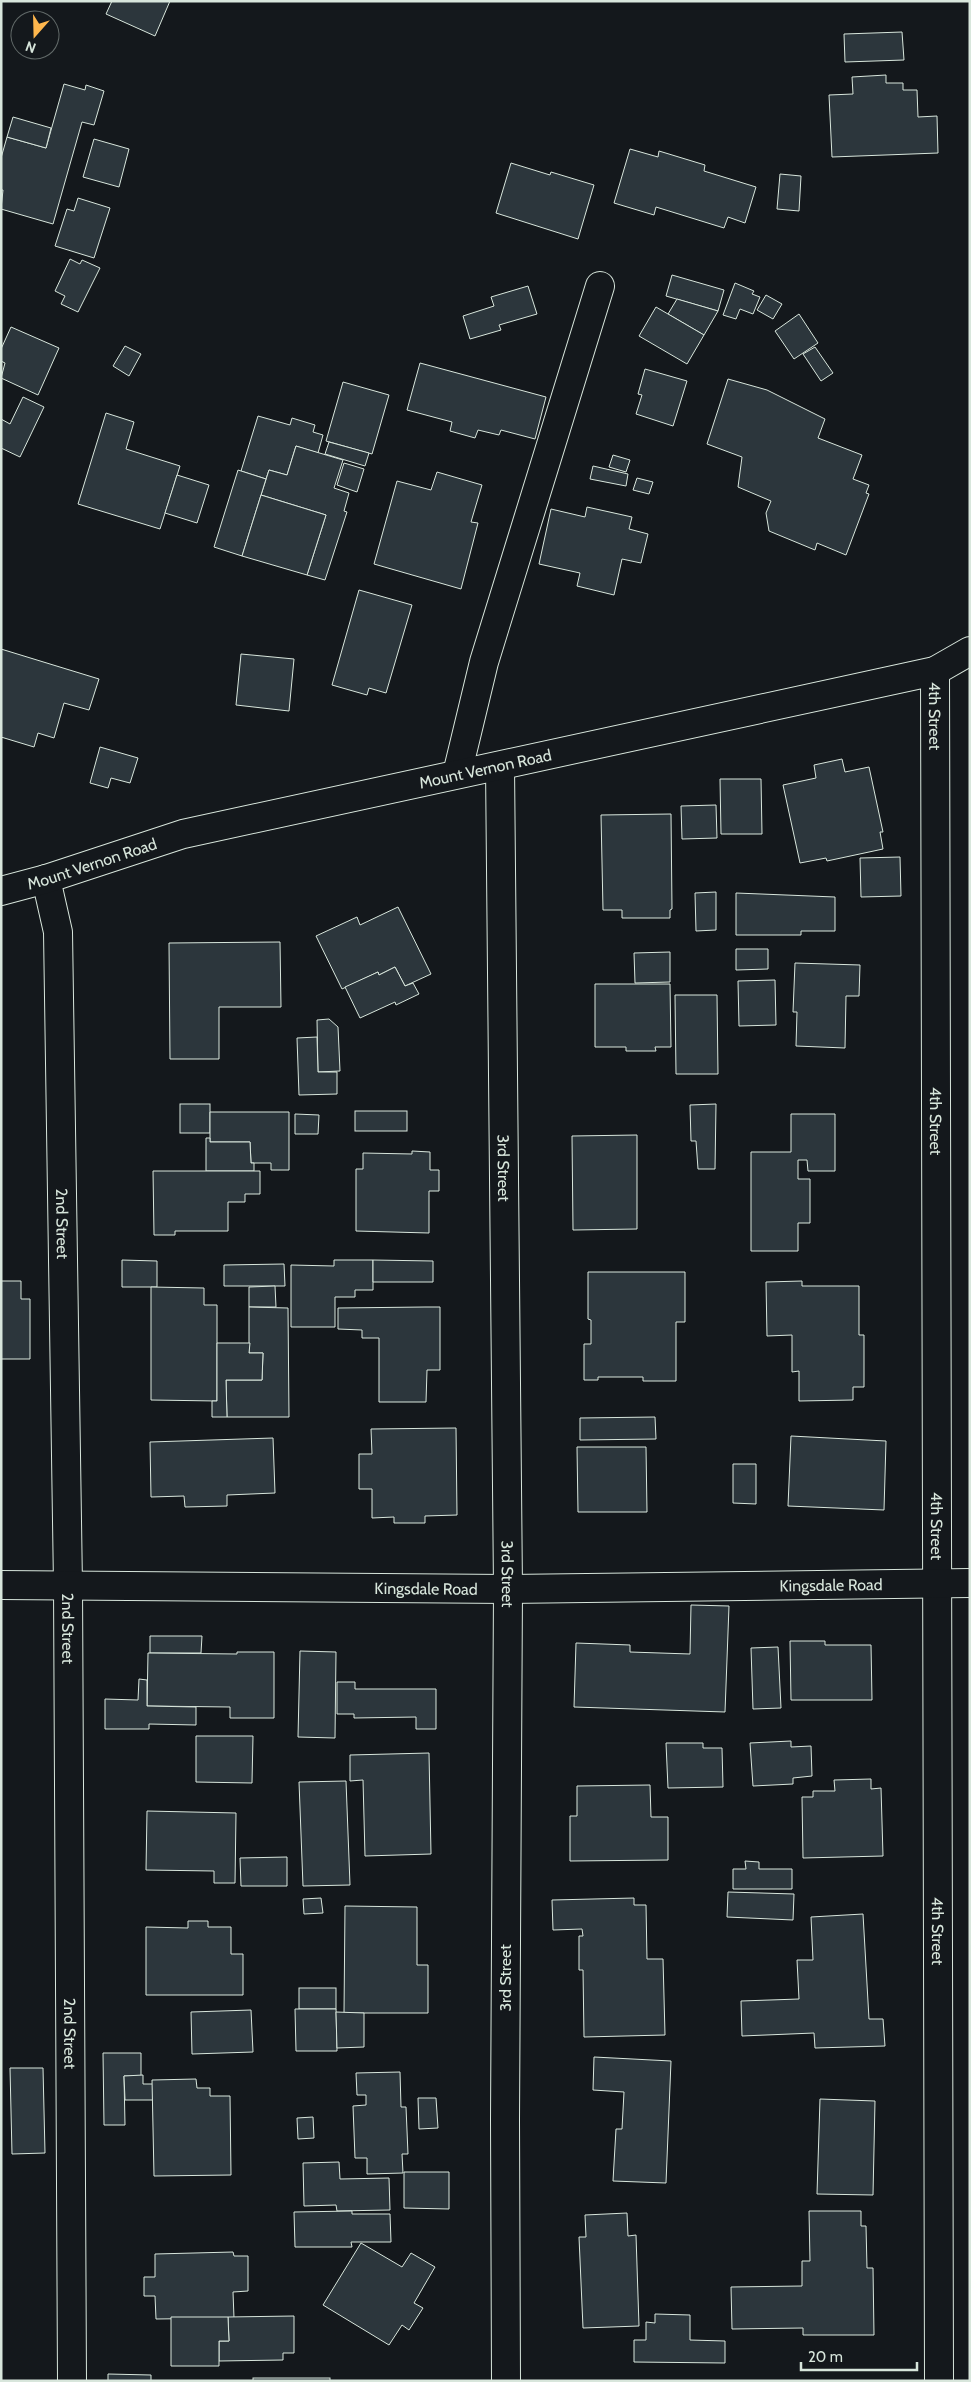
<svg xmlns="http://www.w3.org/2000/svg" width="971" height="2382" viewBox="0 0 971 2382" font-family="Cabin,sans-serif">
<rect width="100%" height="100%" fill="#14181c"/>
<g fill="#2c363c" stroke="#d8e6dc">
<polygon points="112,1 170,1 155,36 106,14"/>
<polygon points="902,32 904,60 845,62 844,34"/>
<polygon points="886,75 886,83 903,83 903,90 917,90 918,117 937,116 938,153 832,157 829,95 853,94 852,77"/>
<polygon points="64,84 85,90 86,85 104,91 94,125 82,122 53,224 1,209 3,190 1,190 1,158 7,137 46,148"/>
<polygon points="13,117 51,128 46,148 7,137"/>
<polygon points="94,139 129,149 119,187 83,177"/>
<polygon points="630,149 658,157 659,151 705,165 704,171 756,187 745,223 728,217 724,228 656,207 654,215 614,203"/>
<polygon points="511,163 550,175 551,172 594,185 578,239 496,213"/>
<polygon points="780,174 801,176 799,211 777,209"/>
<polygon points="78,198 110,208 94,258 55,246 67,209 74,211"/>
<polygon points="70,259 80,264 82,260 100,268 78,312 61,304 65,296 55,291"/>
<polygon points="672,275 724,290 718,311 666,296"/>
<polygon points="735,283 754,291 752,294 760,297 753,314 740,309 736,319 723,315"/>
<polygon points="528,286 537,314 499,325 501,330 470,339 463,316 494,306 491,297"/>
<polygon points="766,295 782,304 773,319 757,310"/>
<polygon points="677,299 718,311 704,335 668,314"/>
<polygon points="656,307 704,335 687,364 639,336"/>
<polygon points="799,314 818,343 794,359 775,331"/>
<polygon points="11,327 59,348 38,395 1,378 5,363 1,361 1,349"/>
<polygon points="125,346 141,354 129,376 113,366"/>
<polygon points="815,347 833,373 821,381 803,354"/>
<polygon points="420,363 546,397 535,439 501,430 499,435 478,430 475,438 450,431 452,422 407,410"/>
<polygon points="645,369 687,381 673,426 636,414 642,395 638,394"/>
<polygon points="728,379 767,390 825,419 818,438 862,455 853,479 869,485 866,493 869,494 846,555 817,543 815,550 769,531 766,513 771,501 738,487 742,457 707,444"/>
<polygon points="343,382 389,395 372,454 326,441"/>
<polygon points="23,397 44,407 20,457 1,448 1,419 10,424"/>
<polygon points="106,413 134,422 126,449 180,466 160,529 78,504"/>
<polygon points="258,416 290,425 292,418 315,425 313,432 323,435 318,453 296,446 287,475 269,470 266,479 241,471"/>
<polygon points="329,442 369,453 365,466 325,454"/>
<polygon points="296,446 343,460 334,488 349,493 344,511 347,512 325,580 307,575 326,515 261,495 269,470 287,475"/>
<polygon points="613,455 630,460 626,472 609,467"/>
<polygon points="344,463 364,469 357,492 337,485"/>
<polygon points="593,466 628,474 626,486 590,479"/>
<polygon points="238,470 266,479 242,556 214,547"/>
<polygon points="437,472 482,485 471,522 478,523 461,589 374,564 397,481 431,490"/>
<polygon points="177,475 209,485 197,523 165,513"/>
<polygon points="637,478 653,482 649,494 633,490"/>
<polygon points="261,495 326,515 307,575 242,556"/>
<polygon points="587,507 632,517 629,529 648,534 641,563 622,559 614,595 577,586 580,573 539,564 551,509 585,517"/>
<polygon points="359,590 412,605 386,693 369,688 367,695 332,685"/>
<polygon points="1,649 99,679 89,710 64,703 54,738 38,733 34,747 1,737"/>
<polygon points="241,654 294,659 289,711 236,705"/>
<polygon points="100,747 138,758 130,783 111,778 108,788 90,783"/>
<polygon points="842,759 845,772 869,767 883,832 880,832 883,849 827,861 826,858 800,863 783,785 816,778 814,765"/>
<polygon points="720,779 761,779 762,834 721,834"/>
<polygon points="716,805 717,838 682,839 681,806"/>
<polygon points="671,814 672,909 670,910 670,918 622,918 622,910 603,910 601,815"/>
<polygon points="900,857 901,896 861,897 860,858"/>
<polygon points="716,892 716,930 696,931 695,893"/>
<polygon points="736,893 835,897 835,931 801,931 801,935 736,935"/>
<polygon points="398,907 431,974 405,986 395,967 379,975 378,972 342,989 316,936 357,917 360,925"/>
<polygon points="280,942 281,1007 219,1007 219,1059 170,1059 169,943"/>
<polygon points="736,949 768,949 768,969 736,970"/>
<polygon points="670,952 670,982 635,983 634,953"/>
<polygon points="795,963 860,965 859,996 846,996 845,1048 796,1046 797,1012 793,1012"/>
<polygon points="395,967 405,986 413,983 419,994 396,1005 395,1002 360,1018 345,987 378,972 379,975"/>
<polygon points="775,980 776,1025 739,1026 738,981"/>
<polygon points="595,984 670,984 671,1047 655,1047 656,1051 626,1051 626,1047 595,1047"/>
<polygon points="675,995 717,995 718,1074 676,1074"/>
<polygon points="329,1019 338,1027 340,1071 318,1072 317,1020"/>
<polygon points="317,1037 318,1072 337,1072 337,1094 299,1095 297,1038"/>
<rect x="180" y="1104" width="30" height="29"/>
<polygon points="716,1104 715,1169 698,1169 696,1141 691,1141 690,1105"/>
<rect x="355" y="1111" width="52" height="20"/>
<polygon points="210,1112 289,1112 289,1170 271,1170 271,1163 251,1163 250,1142 210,1142"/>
<polygon points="295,1114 319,1115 318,1134 295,1134"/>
<polygon points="791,1114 835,1114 835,1171 808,1171 807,1160 798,1160 798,1179 810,1179 810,1223 798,1223 798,1251 751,1251 751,1152 791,1152"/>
<polygon points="637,1135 637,1229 573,1230 572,1136"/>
<polygon points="206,1138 210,1138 210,1142 250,1142 251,1163 254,1163 254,1171 206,1171"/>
<polygon points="412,1151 430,1152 430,1170 439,1170 439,1191 429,1191 429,1233 356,1231 356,1169 363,1169 363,1153 412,1154"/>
<polygon points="153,1171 260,1171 260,1194 245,1194 245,1202 228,1202 228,1231 175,1231 175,1235 154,1235"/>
<polygon points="122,1260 157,1261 157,1287 122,1287"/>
<polygon points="334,1260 373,1260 373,1290 355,1290 355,1297 335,1297 335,1327 291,1327 291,1265 334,1266"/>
<polygon points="373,1260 433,1261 433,1282 373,1282"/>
<polygon points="284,1264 285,1286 224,1286 224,1265"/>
<polygon points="588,1272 685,1272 685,1322 676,1322 676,1381 643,1381 643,1377 598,1377 598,1380 584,1380 584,1344 591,1344 591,1320 588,1319"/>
<polygon points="1,1281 21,1281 21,1299 30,1299 30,1359 1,1359"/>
<polygon points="802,1281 802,1286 859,1286 859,1335 864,1335 864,1387 853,1387 853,1400 799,1401 799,1371 792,1372 792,1335 767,1336 766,1282"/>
<polygon points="275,1286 276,1307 249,1307 249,1287"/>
<polygon points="151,1287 204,1288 204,1305 217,1305 217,1401 151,1400"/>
<polygon points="249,1307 288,1308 289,1417 227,1417 226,1380 262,1380 263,1353 249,1353"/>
<polygon points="425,1307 440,1307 440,1370 427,1370 426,1402 379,1402 379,1338 362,1338 362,1330 338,1329 338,1308"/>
<polygon points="217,1343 250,1343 249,1353 263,1353 262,1380 226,1380 227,1417 212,1417 212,1401 217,1401"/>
<polygon points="655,1417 656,1439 580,1440 580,1418"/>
<polygon points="456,1428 457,1515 425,1516 425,1523 394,1523 394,1517 372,1518 372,1489 359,1489 359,1454 372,1454 371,1429"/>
<polygon points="791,1436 886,1441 884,1510 788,1506"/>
<polygon points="273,1438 275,1493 227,1495 227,1506 185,1507 184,1496 151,1497 150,1442"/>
<polygon points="577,1447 646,1447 647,1512 578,1512"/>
<polygon points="733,1464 756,1464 756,1504 733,1503"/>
<polygon points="691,1605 729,1606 725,1712 574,1707 576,1643 630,1645 630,1652 690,1654"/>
<polygon points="150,1636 202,1636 201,1653 150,1653"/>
<polygon points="790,1641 825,1641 825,1645 871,1645 872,1700 791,1700"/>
<polygon points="778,1647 781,1708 753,1709 751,1648"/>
<polygon points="300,1651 336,1652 335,1738 298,1737"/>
<polygon points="237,1652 274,1652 274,1718 230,1718 230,1707 147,1706 148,1653 237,1654"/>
<polygon points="139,1679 147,1680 147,1706 196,1707 196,1725 149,1724 149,1729 105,1729 105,1699 138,1700"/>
<polygon points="337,1682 355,1682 355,1689 436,1689 436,1729 416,1729 416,1717 354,1718 354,1714 337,1714"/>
<polygon points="196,1736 253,1736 252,1783 196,1782"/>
<polygon points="791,1741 791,1747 811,1746 812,1776 793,1778 793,1784 753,1786 750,1743"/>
<polygon points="666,1743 703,1743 703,1748 722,1748 723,1787 668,1788"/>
<polygon points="429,1753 431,1854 365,1856 363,1780 350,1781 350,1755"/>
<polygon points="871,1779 871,1789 881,1788 883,1856 803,1858 802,1797 813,1797 813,1791 835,1791 834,1780"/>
<polygon points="346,1781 350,1885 303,1886 299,1782"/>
<polygon points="650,1785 651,1817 668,1817 668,1860 570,1861 570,1816 577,1816 577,1786"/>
<polygon points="147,1811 236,1813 235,1883 214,1883 214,1871 146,1870"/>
<polygon points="287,1857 287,1886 241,1886 240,1858"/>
<polygon points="745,1861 759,1862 759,1869 792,1869 792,1889 733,1889 733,1869 746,1869"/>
<polygon points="728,1892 794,1894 793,1920 727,1917"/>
<polygon points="321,1898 323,1913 304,1914 303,1899"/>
<polygon points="634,1898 634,1905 646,1905 647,1959 663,1959 665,2035 584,2037 583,1970 579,1970 579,1936 583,1936 582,1929 553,1930 552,1900"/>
<polygon points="345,1906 417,1907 417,1965 428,1965 428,2013 344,2013"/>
<polygon points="863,1914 869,2019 883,2019 885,2046 815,2048 814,2033 742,2036 741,2001 799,1999 797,1960 813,1960 811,1917"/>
<polygon points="188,1921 208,1921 208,1927 231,1927 231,1954 243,1954 243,1995 146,1995 146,1927 188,1928"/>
<rect x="299" y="1988" width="37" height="21"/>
<polygon points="295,2009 336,2009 337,2051 296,2051"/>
<polygon points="251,2010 253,2052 192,2054 191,2012"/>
<polygon points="336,2012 364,2013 364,2047 337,2048"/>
<polygon points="103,2053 141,2053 141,2076 124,2076 125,2125 104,2125"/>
<polygon points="594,2057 671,2061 666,2183 613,2181 616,2129 622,2129 624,2092 593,2090"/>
<polygon points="10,2068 43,2068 45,2153 12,2154"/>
<polygon points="400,2072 401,2107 406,2107 408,2154 402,2154 403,2173 367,2174 367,2158 355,2158 353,2106 366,2105 366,2095 357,2095 356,2073"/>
<polygon points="143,2075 143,2084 153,2084 153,2100 125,2100 124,2076"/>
<polygon points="196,2079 197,2088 210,2088 210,2096 230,2096 231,2175 154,2176 152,2080"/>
<polygon points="418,2098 436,2098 438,2128 419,2129"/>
<polygon points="820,2099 875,2101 873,2195 817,2194"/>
<polygon points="313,2117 314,2138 298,2139 297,2118"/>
<polygon points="339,2162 340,2179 389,2178 390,2210 337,2211 336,2205 304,2206 303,2163"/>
<polygon points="404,2172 449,2172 449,2209 404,2208"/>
<polygon points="352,2211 352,2214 390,2214 391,2242 351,2242 352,2247 295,2247 294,2212"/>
<polygon points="809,2211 861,2211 861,2226 866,2226 867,2268 873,2268 874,2335 803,2335 803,2328 732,2329 731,2287 802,2286 802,2261 810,2261"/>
<polygon points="627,2213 628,2236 636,2235 639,2326 583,2328 579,2237 586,2237 585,2215"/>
<polygon points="361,2243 402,2267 411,2253 435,2267 414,2303 423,2308 409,2330 402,2325 389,2345 323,2305"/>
<polygon points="233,2252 234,2256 248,2256 248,2291 233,2292 234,2318 156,2319 155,2296 144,2296 144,2277 155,2277 155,2254"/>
<polygon points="655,2314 690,2315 690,2340 725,2341 725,2363 634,2362 634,2340 646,2340 646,2322 655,2323"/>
<polygon points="294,2316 294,2353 283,2353 283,2360 219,2361 219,2341 229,2341 228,2317"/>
<polygon points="171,2317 228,2317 229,2341 219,2341 219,2366 171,2366"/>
<polygon points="108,2374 151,2375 151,2381 108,2381"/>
<rect x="253" y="2378" width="77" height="3"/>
</g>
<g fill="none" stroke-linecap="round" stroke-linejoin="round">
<g stroke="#d8e6dc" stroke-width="30">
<g id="minor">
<path id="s1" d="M935,671L939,2381"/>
<path id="s2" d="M500,766L508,1589L505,2120L506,2381"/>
<polyline points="457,774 484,662 600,286"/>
<path id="s3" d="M46,879L58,932L68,1586L72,2381"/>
<path id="s4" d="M1,891L46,879L183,834L935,671L970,651"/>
<path id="s5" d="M1,1585L508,1589L970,1583"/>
</g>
</g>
<use href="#minor" stroke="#14181c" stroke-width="28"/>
</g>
<g text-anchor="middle" stroke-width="4" stroke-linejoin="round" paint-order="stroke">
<g font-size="16" fill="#d8e6dc" stroke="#14181c">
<text dy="6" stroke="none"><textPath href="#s1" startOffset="45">4th Street</textPath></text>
<text dy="6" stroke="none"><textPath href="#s4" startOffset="500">Mount Vernon Road</textPath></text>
<text dy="6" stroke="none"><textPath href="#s4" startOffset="95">Mount Vernon Road</textPath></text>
<text dy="6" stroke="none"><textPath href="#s1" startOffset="450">4th Street</textPath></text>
<text dy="6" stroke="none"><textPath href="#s2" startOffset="402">3rd Street</textPath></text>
<text dy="6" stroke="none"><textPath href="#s3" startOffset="346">2nd Street</textPath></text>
<text dy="6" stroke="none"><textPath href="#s1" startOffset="855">4th Street</textPath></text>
<text dy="6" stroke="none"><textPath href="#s2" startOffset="808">3rd Street</textPath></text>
<text dy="6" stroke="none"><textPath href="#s5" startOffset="830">Kingsdale Road</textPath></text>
<text dy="6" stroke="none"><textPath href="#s5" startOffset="425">Kingsdale Road</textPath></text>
<text dy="6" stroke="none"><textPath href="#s3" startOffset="751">2nd Street</textPath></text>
<text dy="6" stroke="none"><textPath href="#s1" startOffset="1260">4th Street</textPath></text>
<text transform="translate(505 1978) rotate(-90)" y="6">3rd Street</text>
<text dy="6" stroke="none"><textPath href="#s3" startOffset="1156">2nd Street</textPath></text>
</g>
</g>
<rect width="971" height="2382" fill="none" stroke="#d8e6dc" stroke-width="5"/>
<g transform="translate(35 35) rotate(200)"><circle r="24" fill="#14181c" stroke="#626a69"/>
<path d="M0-4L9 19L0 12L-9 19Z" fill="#ffb74d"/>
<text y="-8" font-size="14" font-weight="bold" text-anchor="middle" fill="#d8e6dc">N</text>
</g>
<path d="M801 2362v8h116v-8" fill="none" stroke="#d8e6dc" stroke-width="2.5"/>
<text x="808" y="2362" font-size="15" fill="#d8e6dc" stroke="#14181c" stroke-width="4" paint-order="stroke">20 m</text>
</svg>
